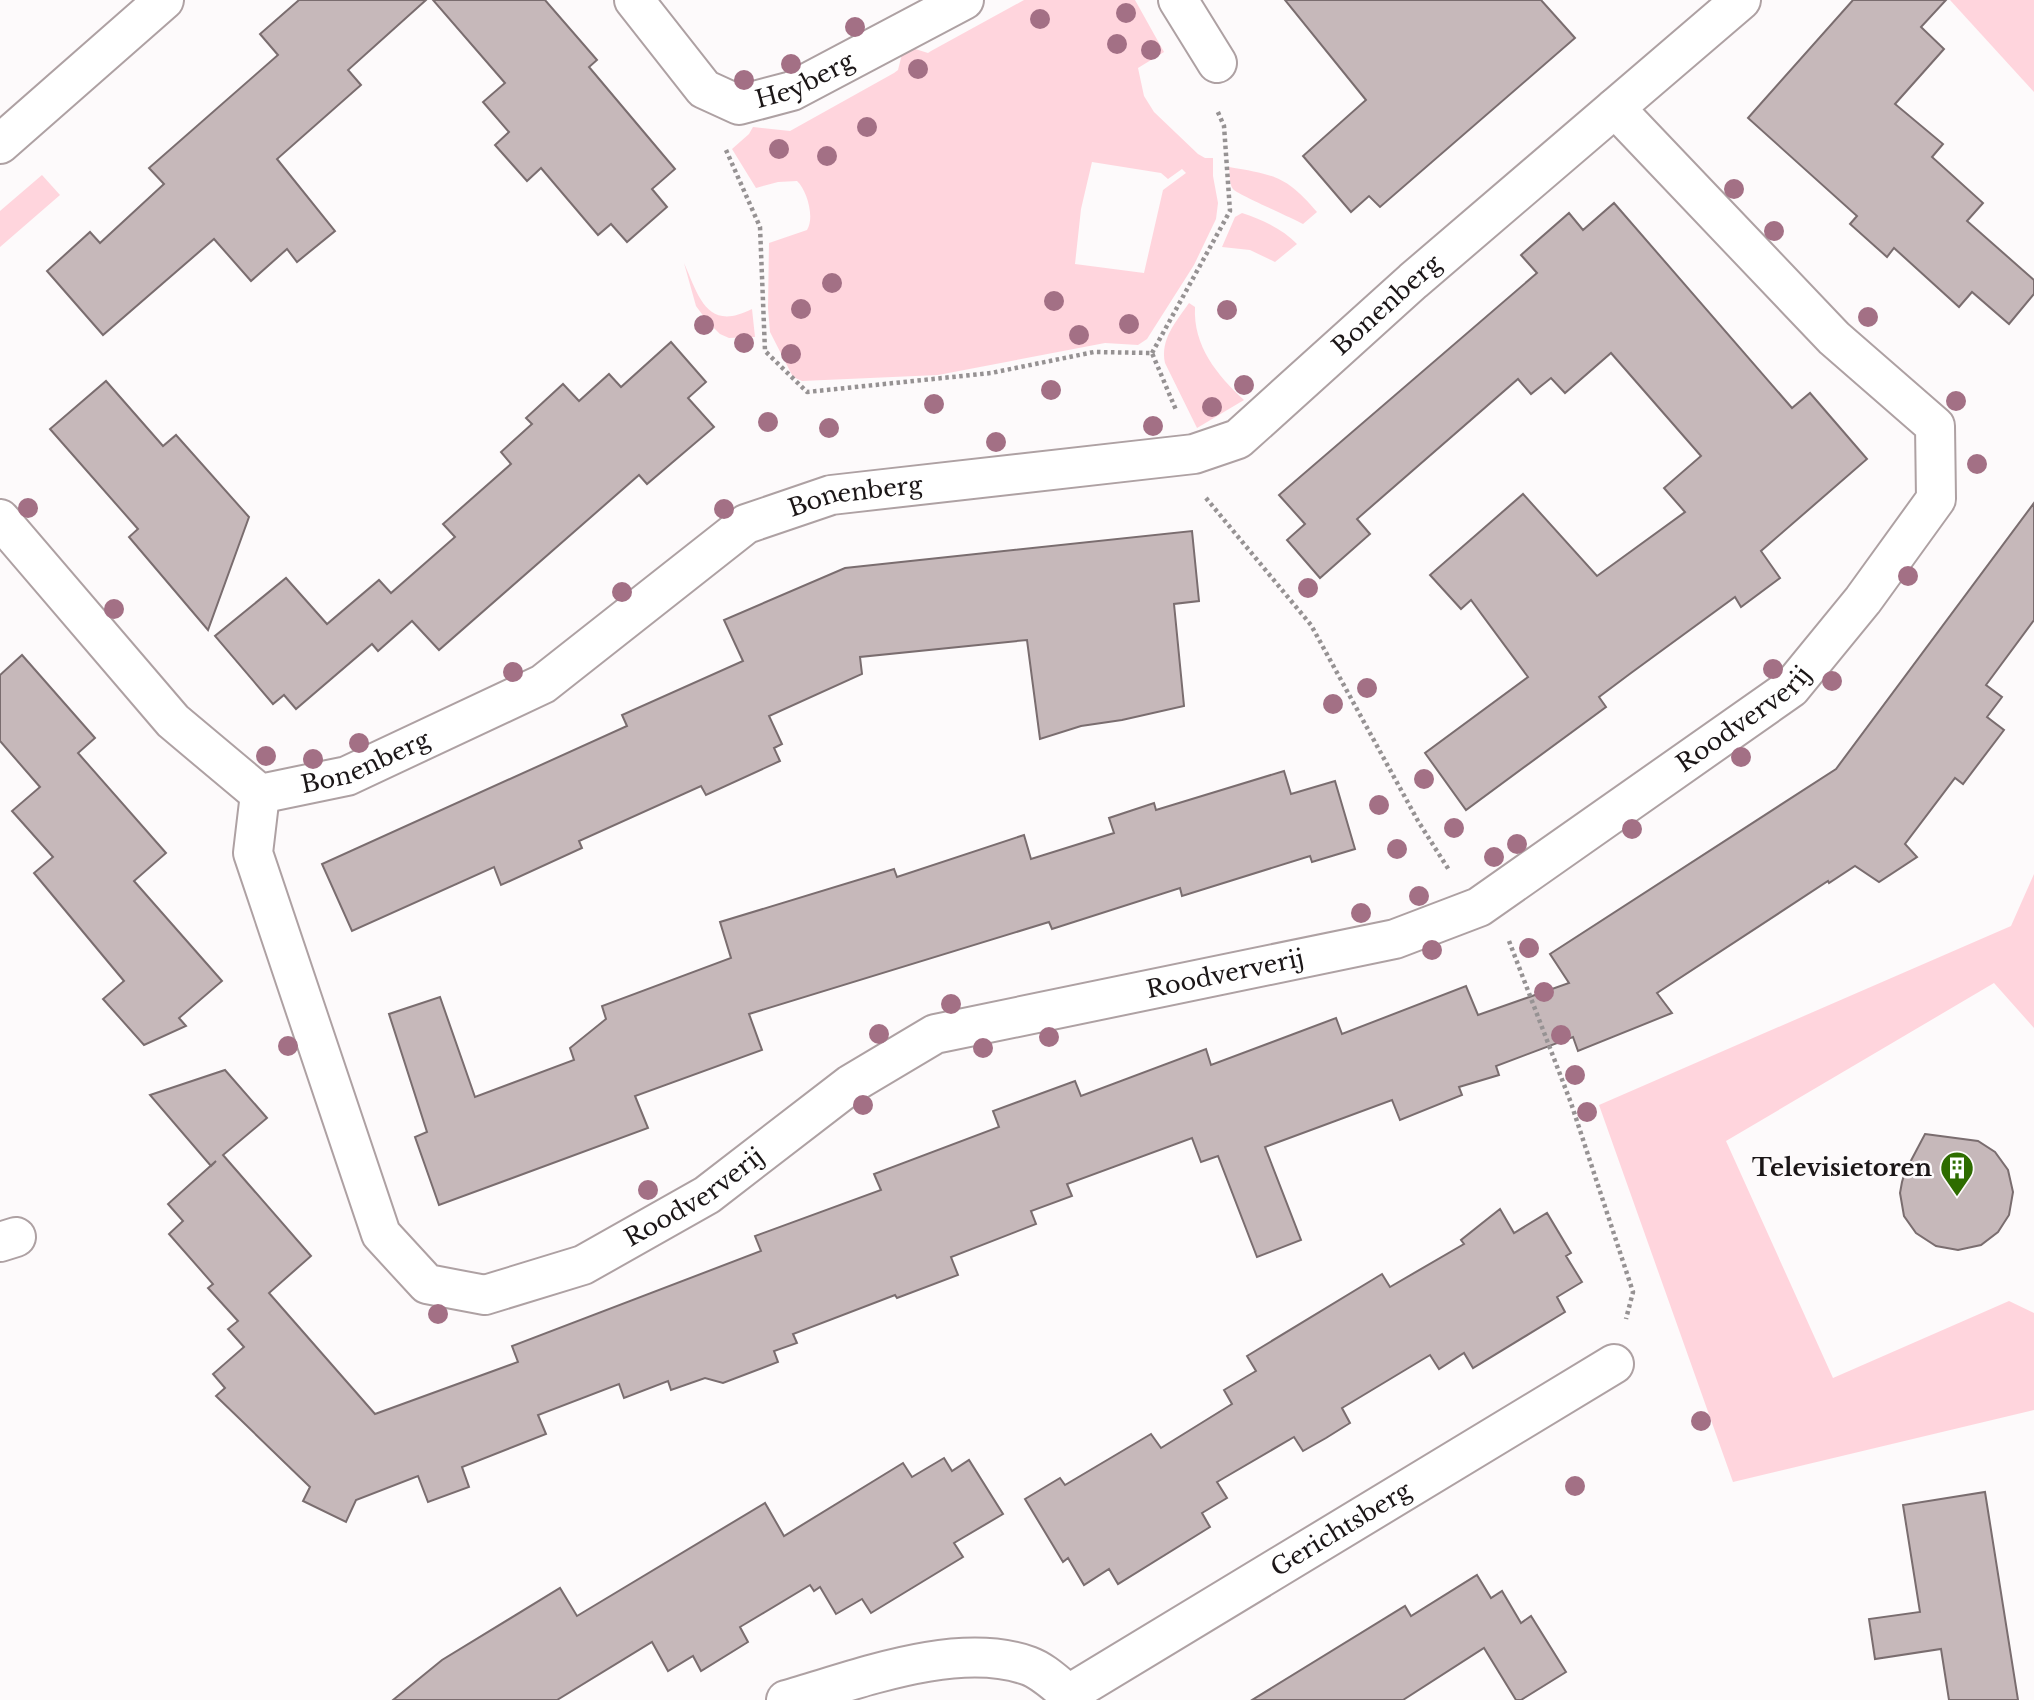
<svg xmlns="http://www.w3.org/2000/svg" width="2034" height="1700" viewBox="0 0 2034 1700" font-family="'Libre Baskerville',serif">
<rect width="100%" height="100%" fill="#fdfafb"/>
<g fill="#ffd5dd" fill-rule="evenodd">
<path d="M1024,0H1135L1164,52L1138,68L1144,96L1154,112L1198,154L1205,158H1213V176L1218,203L1216,219L1194,265L1147,339L1138,345L1105,343L938,375L802,381L793,377L770,332L768,308L769,243L807,230C815,218 807,190 797,181L778,182L756,188L732,149L749,134L753,127L790,131L894,73L898,70L902,54L912,48L928,53L931,51ZM1092,162L1161,173L1168,179L1182,169L1186,173L1163,190L1144,273L1075,264L1081,209Z"/>
<polygon points="1950,0 2034,0 2034,92"/>
<path d="M1229,167C1275,175 1286,176 1317,212L1303,224C1294,219 1235,193 1233,189C1229,184 1230,174 1229,167Z"/>
<polygon points="42,175 60,195 0,247 0,211"/>
<path d="M1242,213C1261,219 1283,229 1297,244L1275,262L1250,250L1222,247L1235,217Z"/>
<path d="M684,263C699,297 707,332 752,309L755,337L729,338L720,334L707,321L696,306Z"/>
<path d="M1189,303L1195,307C1193,346 1217,375 1244,400L1197,428L1165,363C1160,339 1176,322 1189,303Z"/>
<polygon points="2034,874 2034,1028 1994,983 1726,1141 1833,1378 2009,1301 2034,1313 2034,1410 1733,1482 1599,1105 2011,926"/>
</g>
<g fill="#c6b8ba" stroke="#7a6d6f" stroke-width="2">
<polygon points="299,0 426,0 348,70 361,85 277,159 335,231 297,262 287,249 251,281 214,239 103,335 47,271 90,232 100,243 164,184 149,168 278,55 260,34"/>
<polygon points="433,0 545,0 597,60 589,67 675,169 652,189 667,207 627,242 611,224 598,235 541,168 527,181 495,145 509,132 483,102 505,83"/>
<polygon points="1285,0 1541,0 1575,38 1380,207 1369,196 1351,212 1303,156 1366,100"/>
<polygon points="1853,0 1946,0 1921,27 1944,49 1895,104 1943,144 1932,157 1983,203 1967,221 2034,280 2034,294 2009,324 1972,292 1959,307 1894,248 1887,257 1850,224 1857,216 1748,118"/>
<polygon points="1614,203 1792,408 1810,393 1867,459 1761,551 1780,578 1741,607 1735,597 1631,673 1599,697 1606,707 1466,810 1425,753 1528,677 1471,600 1461,609 1430,575 1523,494 1597,576 1685,512 1664,488 1701,456 1611,353 1565,393 1551,378 1531,394 1518,379 1357,519 1370,534 1320,578 1287,540 1305,524 1279,495 1537,273 1521,255 1569,213 1583,230"/>
<polygon points="671,342 706,382 688,398 714,427 647,484 639,475 439,650 412,621 378,651 372,644 296,709 284,695 273,704 215,636 286,578 327,624 379,580 391,593 455,537 443,524 511,464 501,452 532,424 526,418 563,384 579,401 609,374 621,387"/>
<polygon points="106,381 163,446 176,435 249,517 208,630 129,537 138,529 50,429"/>
<polygon points="2034,503 2034,620 1986,685 2002,697 1987,717 2004,730 1963,784 1955,778 1905,844 1917,857 1879,882 1855,866 1829,883 1828,881 1657,993 1672,1013 1578,1051 1573,1037 1496,1066 1499,1075 1459,1087 1462,1095 1400,1120 1392,1100 1265,1147 1301,1240 1257,1257 1218,1156 1201,1162 1192,1138 1067,1184 1072,1196 1031,1211 1036,1224 951,1257 958,1275 897,1298 895,1295 793,1334 797,1343 774,1351 778,1362 723,1383 705,1378 671,1390 668,1381 624,1398 619,1384 538,1415 546,1434 462,1467 469,1487 428,1502 418,1476 356,1500 346,1522 303,1501 310,1487 216,1396 225,1388 213,1374 244,1347 228,1329 238,1321 208,1288 213,1284 169,1234 183,1221 168,1204 216,1161 211,1166 150,1095 225,1070 267,1118 223,1155 311,1256 269,1293 375,1414 518,1362 512,1346 761,1251 755,1236 881,1190 874,1174 999,1127 993,1111 1075,1081 1081,1096 1206,1049 1211,1065 1336,1018 1342,1034 1466,986 1478,1015 1569,983 1550,954 1836,769"/>
<polygon points="1192,531 1199,601 1174,604 1184,706 1122,720 1081,726 1040,739 1027,640 860,657 862,674 769,716 782,744 774,748 780,761 706,795 701,786 579,841 582,848 501,885 494,867 352,931 322,864 627,726 622,715 743,661 724,620 845,568"/>
<polygon points="22,655 95,738 78,753 166,853 134,881 222,981 179,1018 186,1026 144,1045 103,999 124,981 34,873 53,857 12,811 40,787 0,741 0,675"/>
<polygon points="1284,771 1291,794 1335,781 1355,849 1312,862 1310,856 1182,896 1180,888 1052,929 1049,922 749,1014 762,1050 635,1096 648,1128 439,1205 415,1137 427,1132 389,1014 440,997 475,1097 574,1060 570,1048 606,1019 602,1006 731,958 720,922 894,869 897,877 1024,835 1031,859 1114,833 1109,818 1154,803 1156,810"/>
<polygon points="1925,1134 1978,1141 1995,1152 2008,1170 2013,1192 2009,1215 1998,1232 1981,1245 1958,1250 1936,1246 1916,1233 1904,1216 1900,1193 1902,1182 1905,1172"/>
<polygon points="1500,1209 1514,1233 1547,1213 1571,1253 1566,1256 1582,1282 1557,1297 1565,1312 1473,1368 1464,1353 1439,1369 1430,1355 1342,1408 1350,1423 1326,1438 1303,1451 1294,1437 1217,1482 1227,1498 1202,1513 1210,1527 1118,1584 1109,1569 1084,1585 1068,1558 1063,1562 1025,1499 1060,1478 1065,1485 1151,1434 1161,1448 1232,1404 1224,1390 1256,1371 1247,1356 1382,1274 1390,1287 1464,1244 1461,1240"/>
<polygon points="944,1458 952,1471 969,1460 1003,1514 954,1543 963,1557 871,1613 862,1599 836,1614 820,1587 814,1591 810,1585 740,1627 748,1642 701,1671 693,1656 668,1671 652,1642 557,1700 393,1700 442,1660 560,1588 577,1616 765,1503 784,1536 903,1463 912,1477"/>
<polygon points="1985,1492 2018,1700 1949,1700 1941,1649 1875,1659 1869,1619 1920,1612 1903,1505"/>
<polygon points="1477,1575 1491,1598 1502,1591 1521,1623 1531,1616 1566,1672 1521,1700 1516,1700 1484,1648 1403,1700 1252,1700 1405,1606 1411,1616"/>
</g>
<g fill="none" stroke-linecap="round" stroke-linejoin="round">
<g stroke="#aea1a3" stroke-width="42">
<g id="minor">
<path id="s1" d="M634,0L704,89L739,105L792,91L964,0"/>
<polyline points="1178,0 1217,63"/>
<polyline points="0,144 164,0"/>
<path id="s2" d="M0,519L173,721L260,794L347,776L543,684L746,524L831,495L1194,454L1238,439L1413,281L1741,0"/>
<path id="s3" d="M260,794L253,853L381,1234L427,1284L485,1295L583,1265L707,1195L851,1084L935,1034L1395,939L1479,907L1791,688L1863,600L1936,499L1935,426L1834,338L1615,108"/>
<polyline points="0,1242 16,1237"/>
<path id="s4" d="M1069,1694L1614,1364"/>
<path d="M786,1700C857,1680 957,1640 1029,1666C1043,1671 1057,1685 1069,1694L1073,1700"/>
</g>
</g>
<g stroke="#969293" stroke-width="4.5" stroke-dasharray="3.5 3.5" stroke-linecap="butt">
<polyline points="726,150 760,227 765,351 807,392 991,373 1094,352 1152,353 1176,410"/>
<polyline points="1152,353 1230,211 1224,126 1217,110"/>
<polyline points="1206,498 1311,625 1418,821 1449,870"/>
<polyline points="1509,941 1571,1103 1633,1292 1626,1319"/>
</g>
<use href="#minor" stroke="#fff" stroke-width="38"/>
</g>
<g fill="#a37085">
<circle cx="1126" cy="13" r="10"/>
<circle cx="1040" cy="19" r="10"/>
<circle cx="855" cy="27" r="10"/>
<circle cx="1117" cy="44" r="10"/>
<circle cx="1151" cy="50" r="10"/>
<circle cx="791" cy="64" r="10"/>
<circle cx="918" cy="69" r="10"/>
<circle cx="744" cy="80" r="10"/>
<circle cx="867" cy="127" r="10"/>
<circle cx="779" cy="149" r="10"/>
<circle cx="827" cy="156" r="10"/>
<circle cx="1734" cy="189" r="10"/>
<circle cx="1774" cy="231" r="10"/>
<circle cx="832" cy="283" r="10"/>
<circle cx="1054" cy="301" r="10"/>
<circle cx="801" cy="309" r="10"/>
<circle cx="1227" cy="310" r="10"/>
<circle cx="1868" cy="317" r="10"/>
<circle cx="1129" cy="324" r="10"/>
<circle cx="704" cy="325" r="10"/>
<circle cx="1079" cy="335" r="10"/>
<circle cx="744" cy="343" r="10"/>
<circle cx="791" cy="354" r="10"/>
<circle cx="1244" cy="385" r="10"/>
<circle cx="1051" cy="390" r="10"/>
<circle cx="1956" cy="401" r="10"/>
<circle cx="934" cy="404" r="10"/>
<circle cx="1212" cy="407" r="10"/>
<circle cx="768" cy="422" r="10"/>
<circle cx="1153" cy="426" r="10"/>
<circle cx="829" cy="428" r="10"/>
<circle cx="996" cy="442" r="10"/>
<circle cx="1977" cy="464" r="10"/>
<circle cx="28" cy="508" r="10"/>
<circle cx="724" cy="509" r="10"/>
<circle cx="1908" cy="576" r="10"/>
<circle cx="1308" cy="588" r="10"/>
<circle cx="622" cy="592" r="10"/>
<circle cx="114" cy="609" r="10"/>
<circle cx="1773" cy="669" r="10"/>
<circle cx="513" cy="672" r="10"/>
<circle cx="1832" cy="681" r="10"/>
<circle cx="1367" cy="688" r="10"/>
<circle cx="1333" cy="704" r="10"/>
<circle cx="359" cy="743" r="10"/>
<circle cx="266" cy="756" r="10"/>
<circle cx="1741" cy="757" r="10"/>
<circle cx="313" cy="759" r="10"/>
<circle cx="1424" cy="779" r="10"/>
<circle cx="1379" cy="805" r="10"/>
<circle cx="1454" cy="828" r="10"/>
<circle cx="1632" cy="829" r="10"/>
<circle cx="1517" cy="844" r="10"/>
<circle cx="1397" cy="849" r="10"/>
<circle cx="1494" cy="857" r="10"/>
<circle cx="1419" cy="896" r="10"/>
<circle cx="1361" cy="913" r="10"/>
<circle cx="1529" cy="948" r="10"/>
<circle cx="1432" cy="950" r="10"/>
<circle cx="1544" cy="992" r="10"/>
<circle cx="951" cy="1004" r="10"/>
<circle cx="879" cy="1034" r="10"/>
<circle cx="1561" cy="1035" r="10"/>
<circle cx="1049" cy="1037" r="10"/>
<circle cx="288" cy="1046" r="10"/>
<circle cx="983" cy="1048" r="10"/>
<circle cx="1575" cy="1075" r="10"/>
<circle cx="863" cy="1105" r="10"/>
<circle cx="1587" cy="1112" r="10"/>
<circle cx="648" cy="1190" r="10"/>
<circle cx="438" cy="1314" r="10"/>
<circle cx="1701" cy="1421" r="10"/>
<circle cx="1575" cy="1486" r="10"/>
</g>
<defs>
<g id="building-pin" transform="scale(1.75)"><path d="M0 17L-7.5 6A9.5 9.5 0 1 1 7.5 6Z" fill="#2e6c00" stroke="#fdfafb"/><path d="M-4-6H4V6H1V3H-1V6H-4ZM-2.5-4.3h1.7v1.8h-1.7ZM.8-4.3h1.7v1.8H.8ZM-2.5-1h1.7V.8h-1.7ZM.8-1h1.7V.8H.8Z" fill="#fff"/></g>
</defs>
<g fill-rule="evenodd">
<use href="#building-pin" x="1957" y="1168"/>
</g>
<g text-anchor="middle" stroke-width="5" stroke-linejoin="round" paint-order="stroke">
<g font-size="24" fill="#1b1617" stroke="#fdfafb">
<text dy="8" stroke="none"><textPath href="#s1" startOffset="222">Heyberg</textPath></text>
<text dy="8" stroke="none"><textPath href="#s2" startOffset="1645">Bonenberg</textPath></text>
<text dy="8" stroke="none"><textPath href="#s2" startOffset="1057">Bonenberg</textPath></text>
<text dy="8" stroke="none"><textPath href="#s3" startOffset="1997">Roodververij</textPath></text>
<text dy="8" stroke="none"><textPath href="#s2" startOffset="490">Bonenberg</textPath></text>
<text dy="8" stroke="none"><textPath href="#s3" startOffset="1409">Roodververij</textPath></text>
<text dy="8" stroke="none"><textPath href="#s3" startOffset="821">Roodververij</textPath></text>
<text dy="8" stroke="none"><textPath href="#s4" startOffset="318">Gerichtsberg</textPath></text>
</g>
<g font-size="24" font-weight="bold" fill="#1b1617" stroke="#fdfafb" text-anchor="end">
<text x="1932" y="1176">Televisietoren</text>
</g>
</g>
</svg>
